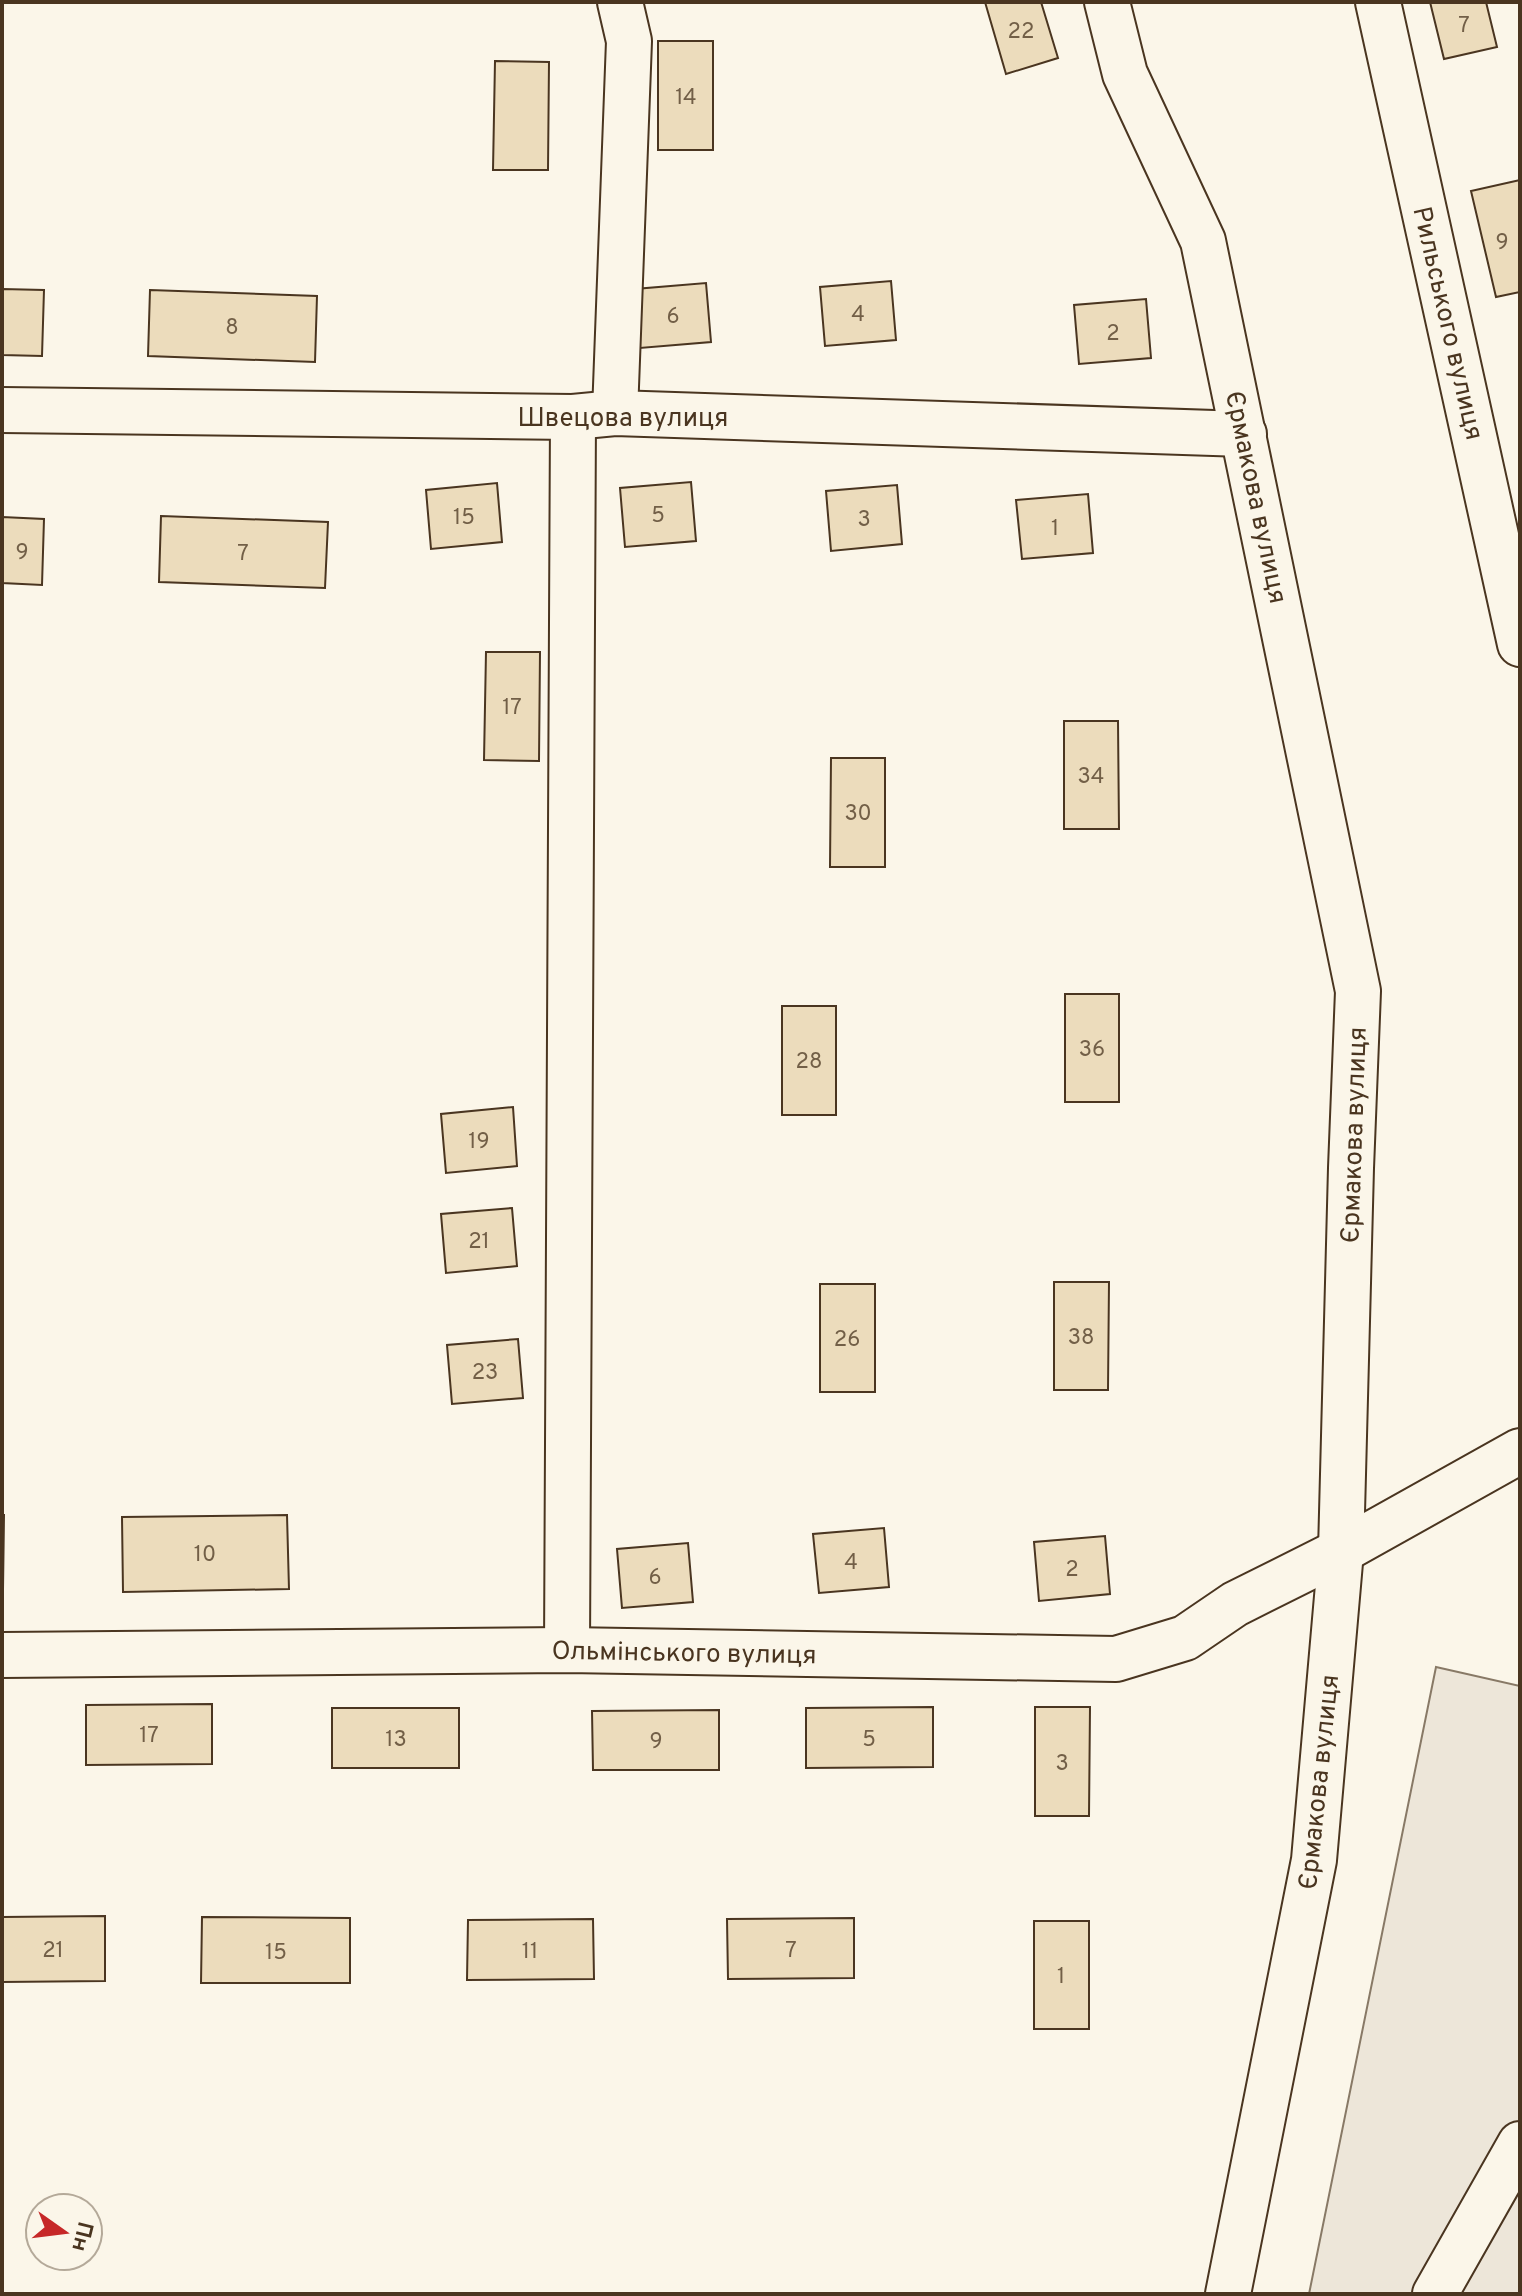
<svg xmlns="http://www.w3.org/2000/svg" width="1522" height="2296" viewBox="0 0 1522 2296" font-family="Overpass,sans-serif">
<rect width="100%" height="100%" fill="#fbf6e9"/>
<polygon fill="#ede6d9" stroke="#887966" stroke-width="2" points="1436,1667 1520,1686 1520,2294 1309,2294"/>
<g fill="#ecdcbc" stroke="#4a3520" stroke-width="2">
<polygon points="985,2 1041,2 1058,58 1006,74"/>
<polygon points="1430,2 1486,2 1497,47 1444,59"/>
<rect x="658" y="41" width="55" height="109"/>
<polygon points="495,61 549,62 548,170 493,170"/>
<polygon points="1520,180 1520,292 1496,297 1471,191"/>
<polygon points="891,281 896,340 825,346 820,287"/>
<polygon points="706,283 711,342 640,348 635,289"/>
<polygon points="2,289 44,290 42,356 2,355"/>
<polygon points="150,290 317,296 315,362 148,356"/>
<polygon points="1146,299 1151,358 1079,364 1074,305"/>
<polygon points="691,482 696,541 625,547 620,488"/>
<polygon points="497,483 502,542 431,549 426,490"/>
<polygon points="897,485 902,544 831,551 826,491"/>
<polygon points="1088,494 1093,553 1022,559 1016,500"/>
<polygon points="161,516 328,522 325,588 159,582"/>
<polygon points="2,517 44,519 42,585 2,583"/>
<polygon points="486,652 540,652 539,761 484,760"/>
<polygon points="1064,721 1118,721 1119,829 1064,829"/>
<polygon points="831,758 885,758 885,867 830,867"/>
<rect x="1065" y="994" width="54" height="108"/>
<rect x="782" y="1006" width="54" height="109"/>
<polygon points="513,1107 517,1166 446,1173 441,1114"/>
<polygon points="512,1208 517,1266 446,1273 441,1214"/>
<polygon points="1054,1282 1109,1282 1108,1390 1054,1390"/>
<rect x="820" y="1284" width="55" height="108"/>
<polygon points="518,1339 523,1398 452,1404 447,1345"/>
<polygon points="2,1515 4,1515 3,1590 2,1590"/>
<polygon points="287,1515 289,1589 123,1592 122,1517"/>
<polygon points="884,1528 889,1587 819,1593 813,1534"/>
<polygon points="1105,1536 1110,1594 1039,1601 1034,1542"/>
<polygon points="688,1543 693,1602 622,1608 617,1549"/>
<polygon points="212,1704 212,1764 86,1765 86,1705"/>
<polygon points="933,1707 933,1767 806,1768 806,1708"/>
<polygon points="1035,1707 1090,1707 1089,1816 1035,1816"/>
<rect x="332" y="1708" width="127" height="60"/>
<polygon points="719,1710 719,1770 593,1770 592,1711"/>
<polygon points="105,1916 105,1981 2,1982 2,1917"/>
<polygon points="202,1917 350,1918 350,1983 201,1983"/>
<polygon points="854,1918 854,1978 728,1979 727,1919"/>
<polygon points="593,1919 594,1979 467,1980 468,1920"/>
<rect x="1034" y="1921" width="55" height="108"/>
</g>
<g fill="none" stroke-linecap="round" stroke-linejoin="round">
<g stroke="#4a3520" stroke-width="48">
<g id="minor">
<polyline points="1107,2 1125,74 1203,241 1358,991 1351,1168 1341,1551 1314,1860 1228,2294"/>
<polyline points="1378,2 1520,644"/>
<polyline points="2,410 573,417 615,413 1244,434"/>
<polyline points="615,413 629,41 620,2"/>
<polyline points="567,1650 573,417"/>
<polyline points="2,1655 567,1650 1116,1659 1185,1638 1235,1604 1341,1551 1520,1451"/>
<polyline points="1435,2294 1520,2144"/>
</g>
</g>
<use href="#minor" stroke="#fbf6e9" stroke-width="44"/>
</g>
<g text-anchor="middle" stroke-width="6" stroke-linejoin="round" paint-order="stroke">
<g font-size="22" fill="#725f47">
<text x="1464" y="32">7</text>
<text x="1021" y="38">22</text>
<text x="686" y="104">14</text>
<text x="1502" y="249">9</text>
<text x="858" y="321">4</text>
<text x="673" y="323">6</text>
<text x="232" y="334">8</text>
<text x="1113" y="340">2</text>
<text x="658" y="522">5</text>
<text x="464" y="524">15</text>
<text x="864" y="526">3</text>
<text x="1055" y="535">1</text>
<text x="22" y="559">9</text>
<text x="243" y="560">7</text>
<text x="512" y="714">17</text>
<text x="1091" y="783">34</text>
<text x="858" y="820">30</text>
<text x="1092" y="1056">36</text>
<text x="809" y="1068">28</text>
<text x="479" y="1148">19</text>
<text x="479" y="1248">21</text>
<text x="1081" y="1344">38</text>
<text x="847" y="1346">26</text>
<text x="485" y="1379">23</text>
<text x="205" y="1561">10</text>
<text x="851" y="1569">4</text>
<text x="1072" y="1576">2</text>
<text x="655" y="1584">6</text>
<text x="149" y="1742">17</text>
<text x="396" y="1746">13</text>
<text x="869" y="1746">5</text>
<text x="656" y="1748">9</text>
<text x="1062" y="1770">3</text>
<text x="53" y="1957">21</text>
<text x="791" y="1957">7</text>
<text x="530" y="1958">11</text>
<text x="276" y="1959">15</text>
<text x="1061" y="1983">1</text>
</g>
<g font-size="26" fill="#4a3520" stroke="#fbf6e9">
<text transform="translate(1449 323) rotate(77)" y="9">Рильського вулиця</text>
<text x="623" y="426">Швецова вулиця</text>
<text transform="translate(1257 497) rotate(78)" y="9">Єрмакова вулиця</text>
<text transform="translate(1353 1135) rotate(-88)" y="9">Єрмакова вулиця</text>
<text transform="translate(684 1652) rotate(1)" y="9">Ольмінського вулиця</text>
<text transform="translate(1318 1782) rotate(-84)" y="9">Єрмакова вулиця</text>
</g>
</g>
<rect width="1522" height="2296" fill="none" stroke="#4a3520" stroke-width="8"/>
<g transform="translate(64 2232) rotate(104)"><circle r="38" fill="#fbf6e9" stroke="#b4a999" stroke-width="2"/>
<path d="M0-6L14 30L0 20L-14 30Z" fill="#c62828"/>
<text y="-12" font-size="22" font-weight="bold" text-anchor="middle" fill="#4a3520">Пн</text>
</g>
</svg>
